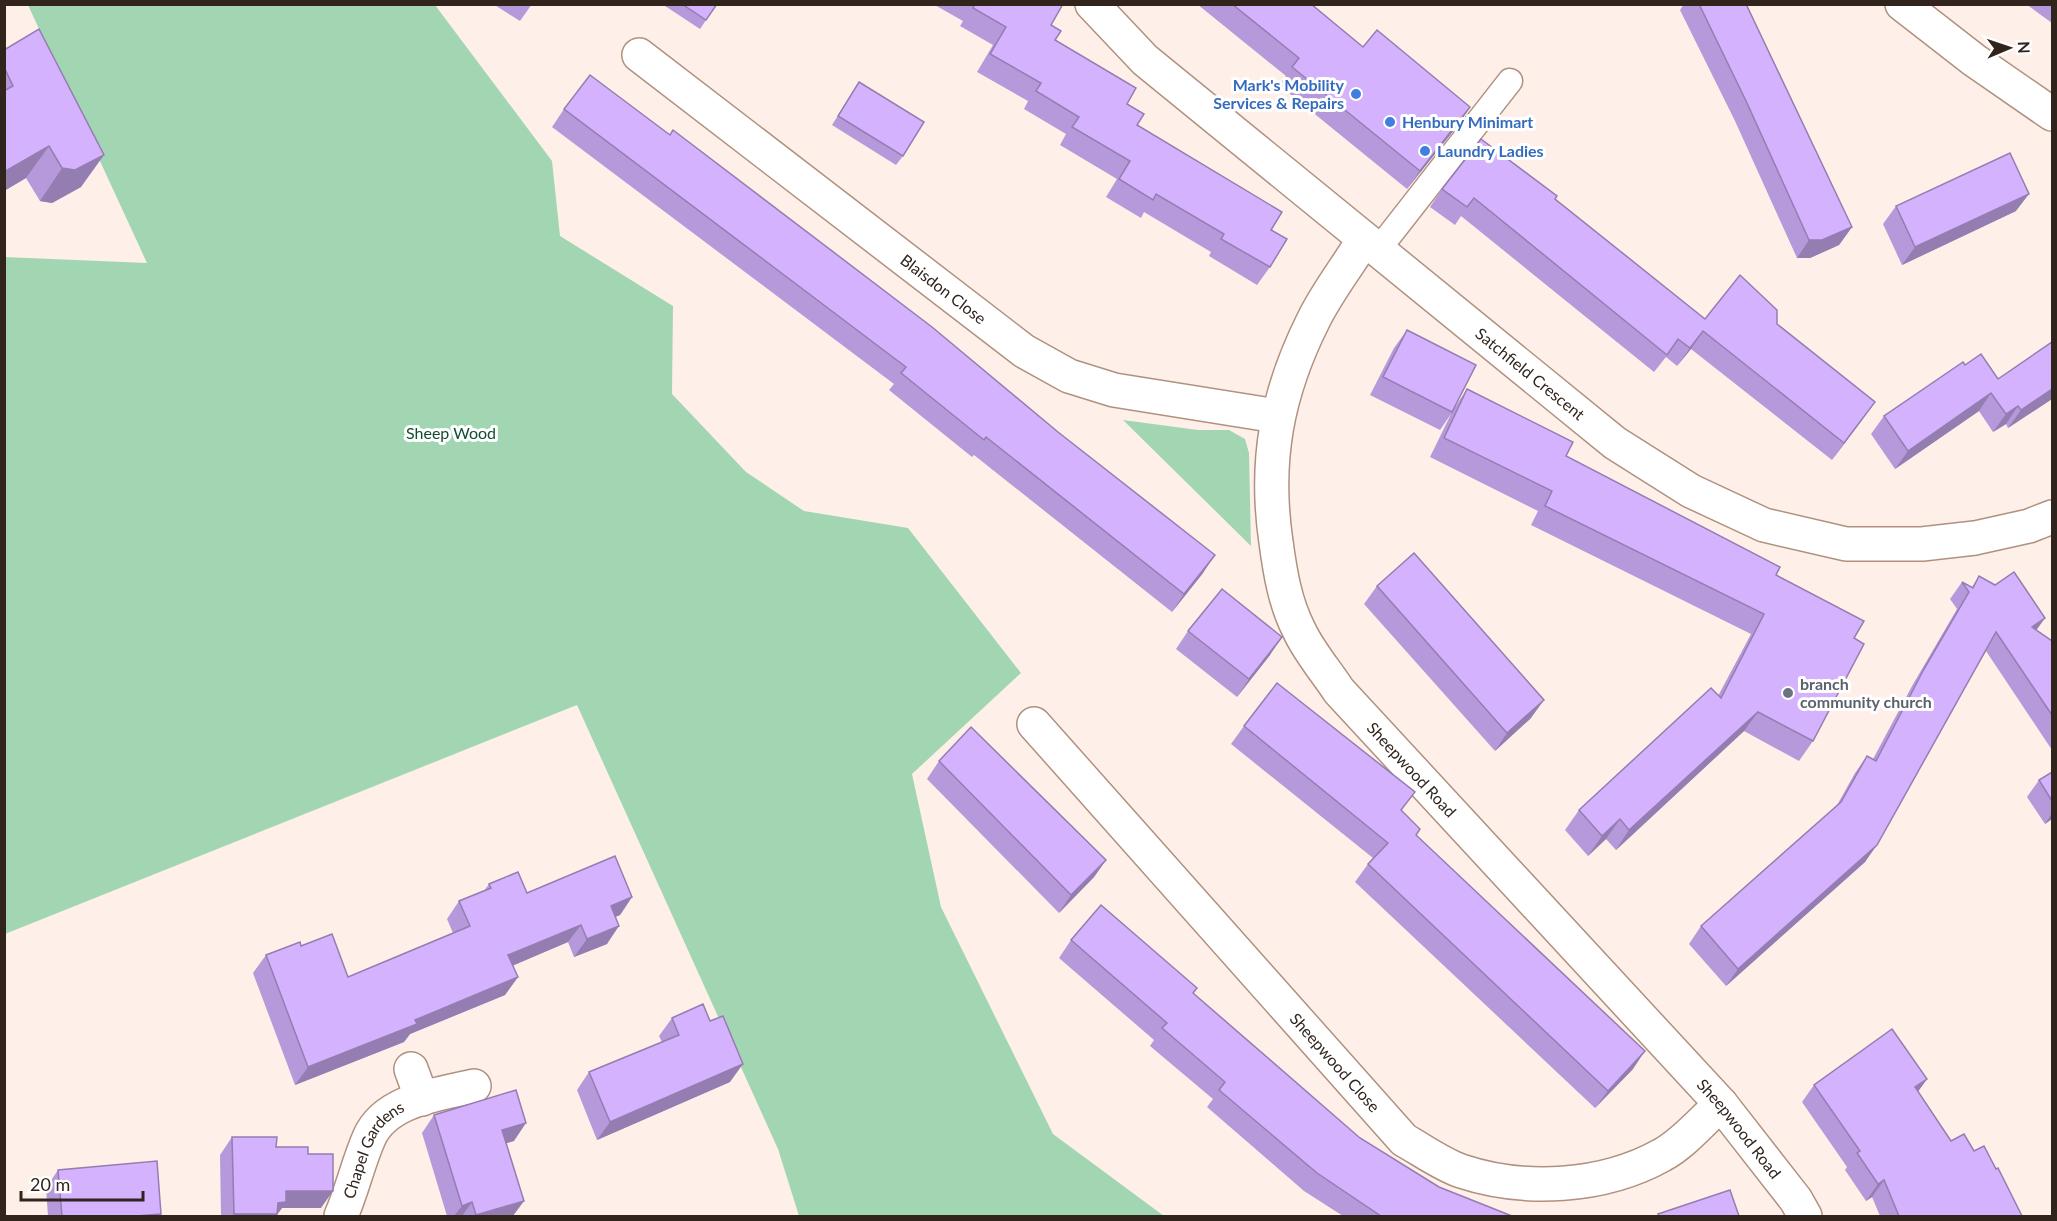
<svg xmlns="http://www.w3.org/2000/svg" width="2057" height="1221" viewBox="0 0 2057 1221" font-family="Lato,sans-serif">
<rect width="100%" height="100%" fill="#fef0e8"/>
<g fill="#a2d6b3">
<polygon points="28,5 435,5 552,161 560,236 673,306 672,394 746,472 804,511 908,528 1021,673 912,774 941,907 1053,1134 1164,1216 799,1216 778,1149 577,705 5,934 4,257 147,263"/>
<polygon points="1123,420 1198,430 1229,430 1245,439 1249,453 1251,546"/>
</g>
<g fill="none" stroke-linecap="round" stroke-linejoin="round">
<g stroke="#b0917f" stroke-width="27">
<polyline id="lane" points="1378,250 1510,81"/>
</g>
<g stroke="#b0917f" stroke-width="36">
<g id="street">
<path id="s1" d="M1092,4L1145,60L1615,443L1691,491L1764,525L1846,544H1922L1975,538L2029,526L2052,517"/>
<polyline points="1902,4 1974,60 2052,114"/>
<path id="s2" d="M639,55L1024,351L1069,376L1114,390L1277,416"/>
<path id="s3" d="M1364,239C1348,266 1327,292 1313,321C1277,393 1264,461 1276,542C1280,572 1285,603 1299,630C1309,652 1326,671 1339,691L1721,1104L1796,1200L1805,1216"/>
<path id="s4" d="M1034,724L1404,1140C1422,1150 1441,1164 1461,1171C1524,1192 1603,1188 1662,1155C1683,1144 1703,1120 1721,1104"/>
<polyline points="411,1069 422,1099"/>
<path id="s5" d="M341,1216C352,1191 358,1163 369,1138C385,1100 439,1094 474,1086"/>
</g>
</g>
<use href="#lane" stroke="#fff" stroke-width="24"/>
<use href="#street" stroke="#fff" stroke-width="33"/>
</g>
<g fill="#b699da">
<polygon points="493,4 532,4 520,21"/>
<polygon points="662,4 717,4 700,29"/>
<polygon points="933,4 1063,4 1051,25 1055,40 1127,104 1137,125 1271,230 1270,267 1257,285 1209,256 1211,252 1144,212 1141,218 1106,197 1117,179 1060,145 1066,134 1024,109 1028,101 977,72 993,45 960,26 963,21"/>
<polygon points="1197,4 1311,4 1363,47 1470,107 1458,125 1407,189 1279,85 1286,76"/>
<polygon points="1684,4 1746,4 1852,227 1839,245 1810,258 1797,258 1735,121 1680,10"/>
<polygon points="2026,4 2052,4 2052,23"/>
<polygon points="4,50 81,187 52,203 40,201 26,178 4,191"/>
<polygon points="859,82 903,156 896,165 832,125"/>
<polygon points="564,109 1203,573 1172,612 974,455 972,457 889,390 894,384 552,127"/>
<polygon points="1442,189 1555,199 1705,319 1777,324 1862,420 1832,460 1691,349 1677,366 1666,357 1654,372 1461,216 1455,225 1430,207"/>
<polygon points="1896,206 2016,211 1902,265 1883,224"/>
<polygon points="1407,330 1455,407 1467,389 1566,456 1776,575 1854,638 1813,741 1799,761 1744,731 1616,850 1606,839 1588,856 1565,830 1579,810 1718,696 1751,634 1531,525 1538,511 1430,457 1451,414 1440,430 1370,395 1394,348"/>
<polygon points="1965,365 1998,379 2052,399 2008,428 2006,424 1993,432 1979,411 1895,469 1871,434 1884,416"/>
<polygon points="1979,576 2036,630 2052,641 2052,750 1986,651 1865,862 1726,986 1689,944 1701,926 1836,807 1855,773 1867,756 1873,759 1912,686 1957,609 1950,599 1962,582 1972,587"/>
<polygon points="1377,586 1531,718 1495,751 1364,604"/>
<polygon points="1188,631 1270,655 1237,697 1176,649"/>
<polygon points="1244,726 1402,811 1416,835 1633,1069 1595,1108 1355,882 1368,864 1373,858 1231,744"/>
<polygon points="939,761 1106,860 1094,877 1059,913 927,779"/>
<polygon points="2052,772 2052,819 2045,824 2027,797 2039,780"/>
<polygon points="489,884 527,893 632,897 620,915 615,917 607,944 574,957 568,942 513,965 518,977 505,995 410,1034 404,1042 295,1085 253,973 266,955 301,946 348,977 453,933 447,919 459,901 484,891"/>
<polygon points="1071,940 1197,988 1193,993 1360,1138 1439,1187 1512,1216 1343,1216 1304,1191 1207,1107 1213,1099 1150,1046 1154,1040 1059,958"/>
<polygon points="672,1018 710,1021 730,1082 597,1140 577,1090 589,1072 662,1042 659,1036"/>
<polygon points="1927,1079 1918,1091 1951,1141 1974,1151 2022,1216 1880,1216 1872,1197 1866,1201 1845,1170 1847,1167 1802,1102 1814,1085"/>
<polygon points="434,1115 514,1141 506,1143 513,1216 447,1216 422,1133"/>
<polygon points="232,1137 308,1154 321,1208 282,1208 276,1216 221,1216 220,1155"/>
<polygon points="58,1170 161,1214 160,1216 48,1216 46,1188"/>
</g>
<g fill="#947db1">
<polygon points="1470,107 1458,125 1407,189 1420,171"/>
<polygon points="49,146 26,178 4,191 4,172"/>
<polygon points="104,155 81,187 52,203 40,201 62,168"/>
<polygon points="2029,194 2016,211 1902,265 1915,247"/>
<polygon points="1852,227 1839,245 1810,258 1797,258 1809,240"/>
<polygon points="1703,331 1691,349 1677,366 1690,348"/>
<polygon points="2052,389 2052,399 2008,428 2021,410"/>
<polygon points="1991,393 1979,411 1895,469 1908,451"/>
<polygon points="1875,402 1862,420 1832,460 1844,443"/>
<polygon points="2018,406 2006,424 1993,432 2006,414"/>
<polygon points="1215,555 1203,573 1172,612 1184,594"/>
<polygon points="2045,618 2033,635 2032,627"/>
<polygon points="1282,637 1270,655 1237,697 1249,679"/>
<polygon points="1544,700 1531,718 1495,751 1507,733"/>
<polygon points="1758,712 1744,731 1616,850 1629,830"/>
<polygon points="2052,813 2052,819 2045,824"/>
<polygon points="1620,819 1606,839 1588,856 1602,836"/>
<polygon points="1877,845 1865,862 1726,986 1738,969"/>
<polygon points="1106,860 1094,877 1059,913 1071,895"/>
<polygon points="632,897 620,915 598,924 611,906"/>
<polygon points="581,925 568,942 496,973 508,955"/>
<polygon points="619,926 607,944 574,957 587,939"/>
<polygon points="518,977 505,995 410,1034 404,1042 295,1085 308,1067 415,1020"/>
<polygon points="1645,1051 1633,1069 1595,1108 1608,1091"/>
<polygon points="743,1064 730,1082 597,1140 610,1122"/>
<polygon points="1927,1079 1915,1096 1915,1087"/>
<polygon points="526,1123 514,1141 490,1148 502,1130"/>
<polygon points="1884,1180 1872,1197 1866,1201 1878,1184"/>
<polygon points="286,1191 333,1191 321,1208 282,1208 276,1216 233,1216 234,1214"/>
<polygon points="524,1201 513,1216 476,1216 476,1215"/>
<polygon points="472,1202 462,1216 454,1216 462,1206"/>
<polygon points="161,1214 160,1216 136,1216"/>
</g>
<g fill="#d4b2fd" stroke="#947db1" stroke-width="1.5">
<polygon points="682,4 717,4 706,20"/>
<polygon points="975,4 1063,4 1051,25 1061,31 1055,40 1136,88 1127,104 1144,114 1137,125 1282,212 1271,230 1287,239 1270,267 1221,239 1224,234 1156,194 1153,200 1119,179 1130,161 1072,127 1079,117 1036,91 1041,83 990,54 1006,27 973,8"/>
<polygon points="1232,4 1311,4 1363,47 1377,30 1470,107 1420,171 1292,67 1299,58"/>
<polygon points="1699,4 1746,4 1852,227 1822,240 1809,240 1747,103"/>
<polygon points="39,29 104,155 75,170 62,168 49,146 4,172 4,91 13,86 4,67 4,50"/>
<polygon points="590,75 670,135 673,130 932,327 1058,432 1215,555 1184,594 986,437 984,440 901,373 906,367 564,109"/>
<polygon points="859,82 924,122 903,156 838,116"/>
<polygon points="1481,139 1557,196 1555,199 1705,319 1740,275 1777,310 1777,324 1875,402 1844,443 1703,331 1690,348 1678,339 1667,355 1474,198 1467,207 1442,189"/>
<polygon points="2010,153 2029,194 1915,247 1896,206"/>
<polygon points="1407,330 1476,365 1452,412 1383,377"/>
<polygon points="2052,342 2052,389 2021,410 2018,406 2006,414 1991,393 1908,451 1884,416 1963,362 1965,365 1981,354 1998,379"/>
<polygon points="1467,389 1573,442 1566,456 1780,567 1776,575 1864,621 1854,638 1864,644 1813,741 1758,712 1629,830 1620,819 1602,836 1579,810 1711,688 1721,698 1764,614 1545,506 1552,491 1444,438"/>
<polygon points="1414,553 1544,700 1507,733 1377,586"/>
<polygon points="2014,572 2045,618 2032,627 2052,641 2052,715 1996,632 1877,845 1738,969 1701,926 1841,802 1867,756 1876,761 1924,669 1969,592 1962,582 1973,588 1979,576 1995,585"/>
<polygon points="1222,589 1282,637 1249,679 1188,631"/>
<polygon points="1277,683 1415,792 1401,810 1420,829 1416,835 1645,1051 1608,1091 1368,864 1388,843 1244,726"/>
<polygon points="971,727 1106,860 1071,895 939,761"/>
<polygon points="2052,772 2052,801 2039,780"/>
<polygon points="615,856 632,897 611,906 619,926 587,939 581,925 508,955 518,977 415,1020 417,1024 308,1067 266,955 300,942 301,946 332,934 348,977 470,926 459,901 491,888 489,884 518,872 527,893"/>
<polygon points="1101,905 1197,988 1193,993 1360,1138 1439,1187 1512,1216 1381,1216 1317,1173 1219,1090 1225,1082 1162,1028 1167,1023 1071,940"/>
<polygon points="703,1004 710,1021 723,1016 743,1064 610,1122 589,1072 679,1035 672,1018"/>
<polygon points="1892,1029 1927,1079 1915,1087 1951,1141 1964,1134 1974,1151 1984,1146 1996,1169 1998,1168 2022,1216 1899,1216 1884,1180 1878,1184 1857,1153 1860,1151 1814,1085"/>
<polygon points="516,1090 526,1123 502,1130 524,1201 476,1215 472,1202 462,1206 434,1115"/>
<polygon points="232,1137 277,1137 276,1147 308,1147 308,1154 333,1154 333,1191 286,1191 286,1202 278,1203 277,1214 234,1214"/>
<polygon points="157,1161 161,1214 136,1216 62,1216 58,1170"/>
<polygon points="1730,1190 1739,1216 1659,1216 1658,1214"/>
</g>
<g fill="#3f7fe0" stroke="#fff" stroke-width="2">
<circle cx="1356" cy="94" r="6"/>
<circle cx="1390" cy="122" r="6"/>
<circle cx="1425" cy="151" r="6"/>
</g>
<circle fill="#6b7280" stroke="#fff" stroke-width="2" cx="1788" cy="693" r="6"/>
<g text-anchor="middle" stroke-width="6" stroke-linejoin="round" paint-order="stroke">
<g font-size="16" font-weight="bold" fill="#366cbe" stroke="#fff" text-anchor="start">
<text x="1344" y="91" text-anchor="end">Mark's Mobility<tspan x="1344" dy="18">Services &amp; Repairs</tspan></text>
<text x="1402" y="128">Henbury Minimart</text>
<text x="1437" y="157">Laundry Ladies</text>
</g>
<g font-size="16" fill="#30241d" stroke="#fff">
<text dy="6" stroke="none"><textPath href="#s2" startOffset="384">Blaisdon Close</textPath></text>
<text dy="6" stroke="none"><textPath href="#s1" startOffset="574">Satchfield Crescent</textPath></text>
<text dy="6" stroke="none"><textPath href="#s3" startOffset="596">Sheepwood Road</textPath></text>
<text dy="6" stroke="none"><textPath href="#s4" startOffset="453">Sheepwood Close</textPath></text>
<text dy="6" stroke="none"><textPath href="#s3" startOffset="1082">Sheepwood Road</textPath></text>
<text dy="6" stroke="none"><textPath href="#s5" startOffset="75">Chapel Gardens</textPath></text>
</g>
<g font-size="16" fill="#0f4e2e" stroke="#fff">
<text x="451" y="439">Sheep Wood</text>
</g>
<g font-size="16" font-weight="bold" fill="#5b616d" stroke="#fff" text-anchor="start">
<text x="1800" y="690">branch<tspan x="1800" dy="18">community church</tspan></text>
</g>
</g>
<rect width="2057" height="1221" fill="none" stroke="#30241d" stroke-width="12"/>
<g transform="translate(2009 48) rotate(88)" stroke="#ffffff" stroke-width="4.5" paint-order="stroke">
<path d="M0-4.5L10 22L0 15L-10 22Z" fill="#30241d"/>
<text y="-9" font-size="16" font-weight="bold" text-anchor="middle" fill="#30241d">N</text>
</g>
<path d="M21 1191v9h122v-9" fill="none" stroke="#30241d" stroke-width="3"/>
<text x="30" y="1191" font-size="18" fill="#30241d" stroke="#ffffff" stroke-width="4.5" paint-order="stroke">20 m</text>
</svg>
